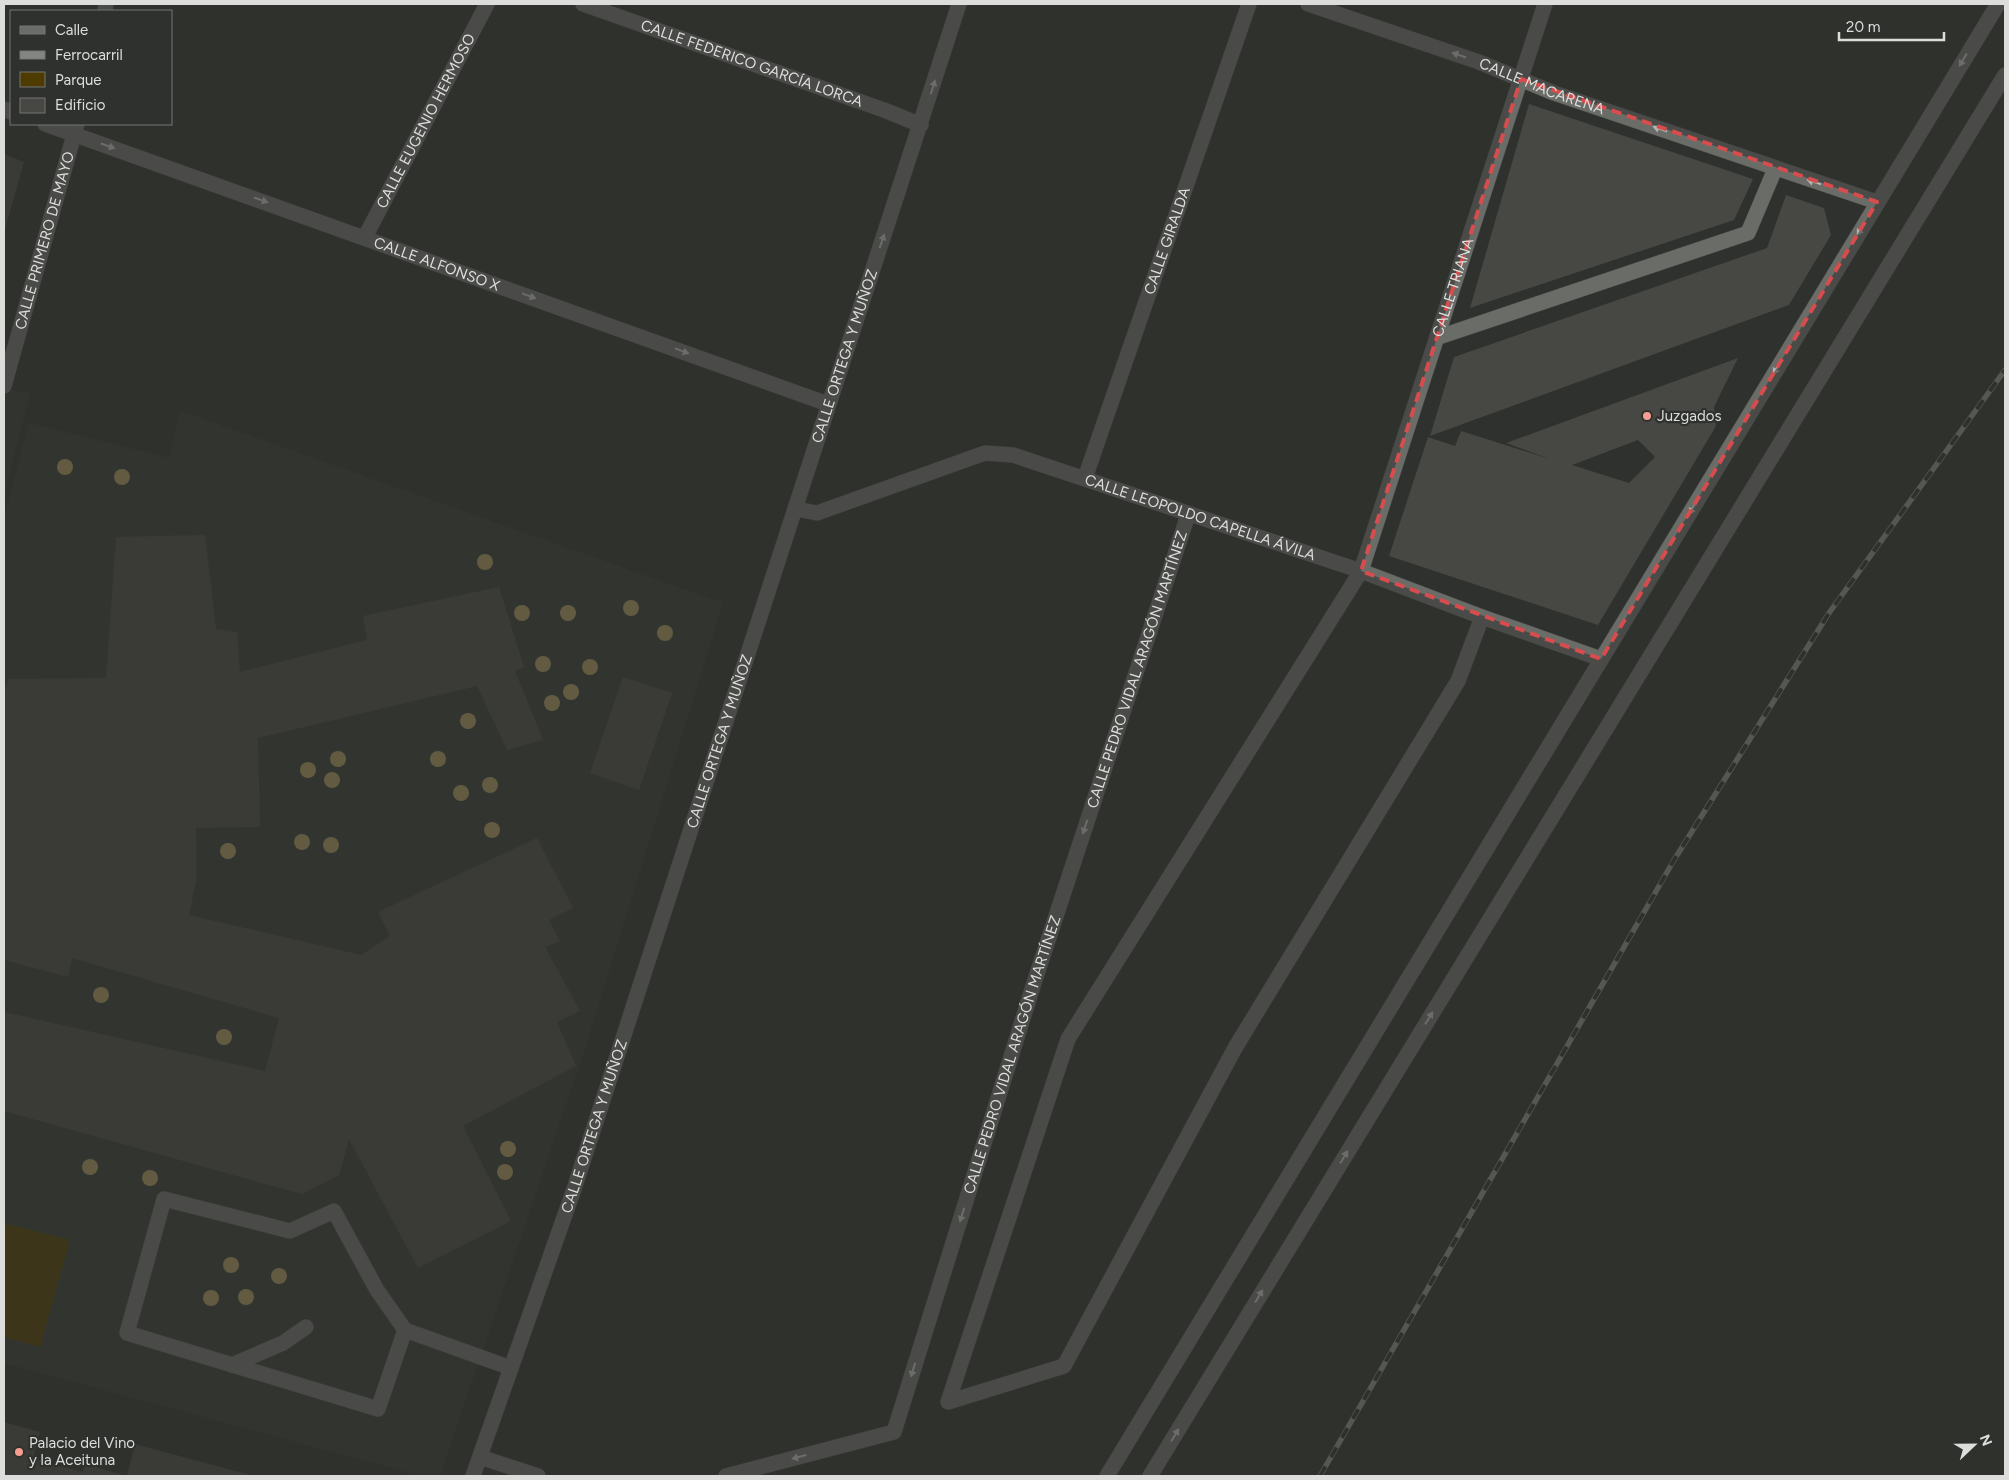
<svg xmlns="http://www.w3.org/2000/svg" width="2009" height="1480" viewBox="0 0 2009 1480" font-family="Figtree,sans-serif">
<rect width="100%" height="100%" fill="#2f312e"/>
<g fill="#373b32">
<polygon points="4,388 30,394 4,495"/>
<polygon points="180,411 723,603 586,1045 440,1476 422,1476 4,1363 4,519 29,423 169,458"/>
</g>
<polygon fill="#4d3b01" points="4,1223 70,1240 40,1347 4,1337"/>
<g fill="#474743" fill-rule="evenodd">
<polygon points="1529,104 1753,179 1734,220 1470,308"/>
<polygon points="4,154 24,162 4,233"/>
<polygon points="1786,195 1824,208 1831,235 1789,305 1430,436 1454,357 1767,248"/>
<path d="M1738,358L1714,407L1716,426L1598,625L1389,556L1428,437L1455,446L1461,431L1550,459L1506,443ZM1638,440L1655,457L1629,483L1572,465Z"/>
<polygon points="205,535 216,629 237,632 240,672 367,640 363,616 499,587 524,667 515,671 543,740 507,750 477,686 258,738 260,827 196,828 197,876 189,915 361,955 390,936 378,912 537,838 573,908 549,920 560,941 545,947 580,1011 557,1022 576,1066 463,1126 511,1221 418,1268 349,1139 339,1175 302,1194 4,1111 4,1012 265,1071 279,1018 72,958 68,977 4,960 4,695 8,679 106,678 116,537"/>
<polygon points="623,677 672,693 639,790 590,773"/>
<polygon points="4,1422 40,1432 33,1459 83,1472 85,1464 127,1476 4,1476"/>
<polygon points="135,1444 254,1476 127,1476"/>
</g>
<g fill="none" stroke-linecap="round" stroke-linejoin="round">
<g stroke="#4b4c49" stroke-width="16">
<g id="lane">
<polyline points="1361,571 1068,1039 948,1402 1064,1366 1235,1048 1458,681 1482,617"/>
<polyline points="405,1330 378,1409 127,1333 164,1199 290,1231 334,1211 377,1290 405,1330 511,1368"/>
<polyline points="232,1365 283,1343 306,1327"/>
</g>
</g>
<g stroke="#4b4c49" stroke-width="16">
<g id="street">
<path id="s1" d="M583,4L884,110L921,125"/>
<path id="s2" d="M1308,4L1479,62L1554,93L1877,202"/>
<polyline points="105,11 106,4"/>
<polyline points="4,109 11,112"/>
<path id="s3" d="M45,124L828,404"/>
<path id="s4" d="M365,237L487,4"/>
<polyline points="1439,337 1748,233 1775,169"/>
<path id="s5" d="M4,386L77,124"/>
<path id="s6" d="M1085,478L1249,4"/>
<path id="s7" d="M796,509L817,513L985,453L1013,455L1361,571L1482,617L1601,659"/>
<path id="s8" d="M1361,571L1545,4"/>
<polyline points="480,1457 538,1476"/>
<path id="s9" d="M473,1476L574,1189L959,4"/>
<path id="s10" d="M726,1476L894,1432L1034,983L1188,515"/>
<polyline points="1107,1476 1998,4"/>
<polyline points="1150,1476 2005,75"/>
</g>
</g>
<use href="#lane" stroke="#6a6c68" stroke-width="15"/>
<use href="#street" stroke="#6a6c68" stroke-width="15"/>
<g stroke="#838582" stroke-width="5.5">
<polyline id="rail" points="1320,1476 1674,860 1829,613 2005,370"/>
</g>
<use href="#rail" stroke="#2f312e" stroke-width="4" stroke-dasharray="11" stroke-linecap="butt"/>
</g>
<g fill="#9f8e5c">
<circle cx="65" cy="467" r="8"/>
<circle cx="122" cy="477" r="8"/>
<circle cx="485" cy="562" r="8"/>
<circle cx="631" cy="608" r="8"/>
<circle cx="522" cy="613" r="8"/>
<circle cx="568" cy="613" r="8"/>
<circle cx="665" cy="633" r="8"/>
<circle cx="543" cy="664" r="8"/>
<circle cx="590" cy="667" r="8"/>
<circle cx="571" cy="692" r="8"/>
<circle cx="552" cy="703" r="8"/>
<circle cx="468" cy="721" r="8"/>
<circle cx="338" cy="759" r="8"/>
<circle cx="438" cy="759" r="8"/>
<circle cx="308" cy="770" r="8"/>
<circle cx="332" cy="780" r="8"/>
<circle cx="490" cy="785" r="8"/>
<circle cx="461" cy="793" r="8"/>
<circle cx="492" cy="830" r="8"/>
<circle cx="302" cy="842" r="8"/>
<circle cx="331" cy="845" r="8"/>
<circle cx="228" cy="851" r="8"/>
<circle cx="101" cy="995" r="8"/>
<circle cx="224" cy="1037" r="8"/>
<circle cx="508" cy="1149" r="8"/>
<circle cx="90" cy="1167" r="8"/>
<circle cx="505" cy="1172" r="8"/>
<circle cx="150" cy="1178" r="8"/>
<circle cx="231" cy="1265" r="8"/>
<circle cx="279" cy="1276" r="8"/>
<circle cx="246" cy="1297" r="8"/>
<circle cx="211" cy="1298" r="8"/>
</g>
<defs><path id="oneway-solid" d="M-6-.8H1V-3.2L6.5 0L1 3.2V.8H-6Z" transform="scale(1.25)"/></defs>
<g fill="#b5b6b3">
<use href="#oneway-solid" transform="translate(1459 55) rotate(-161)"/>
<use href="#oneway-solid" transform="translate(1963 60) rotate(121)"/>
<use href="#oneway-solid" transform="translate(933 87) rotate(-73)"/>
<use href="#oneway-solid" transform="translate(1660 129) rotate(-161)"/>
<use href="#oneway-solid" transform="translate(108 146) rotate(19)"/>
<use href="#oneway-solid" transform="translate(1814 182) rotate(-162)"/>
<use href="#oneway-solid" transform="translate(261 200) rotate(19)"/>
<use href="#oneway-solid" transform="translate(1861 229) rotate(121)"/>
<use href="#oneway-solid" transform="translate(882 241) rotate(-71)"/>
<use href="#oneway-solid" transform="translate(529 296) rotate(20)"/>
<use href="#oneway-solid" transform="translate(682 351) rotate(20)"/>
<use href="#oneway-solid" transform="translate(1777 368) rotate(121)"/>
<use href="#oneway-solid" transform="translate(1693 508) rotate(121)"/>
<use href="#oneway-solid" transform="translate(1085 827) rotate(108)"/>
<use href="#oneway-solid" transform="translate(1429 1018) rotate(-59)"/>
<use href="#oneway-solid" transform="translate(1344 1157) rotate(-59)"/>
<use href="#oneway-solid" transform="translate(962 1215) rotate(107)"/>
<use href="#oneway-solid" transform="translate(1259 1296) rotate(-59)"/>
<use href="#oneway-solid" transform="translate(913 1370) rotate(107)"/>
<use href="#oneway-solid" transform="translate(1175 1435) rotate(-59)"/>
<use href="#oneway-solid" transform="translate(799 1457) rotate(165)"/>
</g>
<path d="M0 0H2009V1480H0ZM1521,79L1877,202L1601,659L1361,571Z" fill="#2f312e" fill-opacity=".55" fill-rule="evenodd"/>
<path fill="none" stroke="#d74c4c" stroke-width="4" stroke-dasharray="10 6" stroke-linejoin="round" d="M1521,79L1877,202L1601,659L1361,571Z"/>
<g fill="#f59d8e" stroke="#2f312e" stroke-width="2">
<circle cx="1647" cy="416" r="5"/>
<circle cx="19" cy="1452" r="5"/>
</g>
<g text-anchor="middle" stroke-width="4.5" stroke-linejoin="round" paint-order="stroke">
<g font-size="15" fill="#dddedc" stroke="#2f312e">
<text dy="5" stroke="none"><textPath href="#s1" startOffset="179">CALLE FEDERICO GARCÍA LORCA</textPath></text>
<text dy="5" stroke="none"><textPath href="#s2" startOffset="248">CALLE MACARENA</textPath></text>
<text dy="5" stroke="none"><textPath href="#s4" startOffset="131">CALLE EUGENIO HERMOSO</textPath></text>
<text dy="5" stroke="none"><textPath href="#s5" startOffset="151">CALLE PRIMERO DE MAYO</textPath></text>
<text dy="5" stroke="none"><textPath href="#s6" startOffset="251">CALLE GIRALDA</textPath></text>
<text dy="5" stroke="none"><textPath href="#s3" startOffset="416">CALLE ALFONSO X</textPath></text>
<text dy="5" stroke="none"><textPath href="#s8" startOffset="298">CALLE TRIANA</textPath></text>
<text dy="5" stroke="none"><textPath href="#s9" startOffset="1180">CALLE ORTEGA Y MUÑOZ</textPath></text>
<text dy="5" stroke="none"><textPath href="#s7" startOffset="425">CALLE LEOPOLDO CAPELLA ÁVILA</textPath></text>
<text dy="5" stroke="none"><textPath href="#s10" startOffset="974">CALLE PEDRO VIDAL ARAGÓN MARTÍNEZ</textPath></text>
<text dy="5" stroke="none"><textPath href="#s9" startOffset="775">CALLE ORTEGA Y MUÑOZ</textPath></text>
<text dy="5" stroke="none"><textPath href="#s10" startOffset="569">CALLE PEDRO VIDAL ARAGÓN MARTÍNEZ</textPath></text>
<text dy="5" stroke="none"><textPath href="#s9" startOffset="370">CALLE ORTEGA Y MUÑOZ</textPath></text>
</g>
<g font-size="15" fill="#dddedc" stroke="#2f312e" text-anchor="start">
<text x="1657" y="421">Juzgados</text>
<text x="29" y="1448">Palacio del Vino<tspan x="29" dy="17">y la Aceituna</tspan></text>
</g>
</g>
<rect width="2009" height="1480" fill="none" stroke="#dddedc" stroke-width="10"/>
<rect x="10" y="10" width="162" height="115" fill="#2f312e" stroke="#757674"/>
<rect x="20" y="26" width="25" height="8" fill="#6a6c68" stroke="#757674"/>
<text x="55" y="35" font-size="15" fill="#dddedc">Calle</text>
<rect x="20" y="51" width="25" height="8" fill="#838582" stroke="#757674"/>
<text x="55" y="60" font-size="15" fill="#dddedc">Ferrocarril</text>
<rect x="20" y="72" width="25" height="15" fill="#4d3b01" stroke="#757674"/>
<text x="55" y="85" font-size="15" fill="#dddedc">Parque</text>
<rect x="20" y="98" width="25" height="15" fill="#474743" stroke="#757674"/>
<text x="55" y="110" font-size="15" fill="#dddedc">Edificio</text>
<g transform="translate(1974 1445) rotate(68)" stroke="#2f312e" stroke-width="4" paint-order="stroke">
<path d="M0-4L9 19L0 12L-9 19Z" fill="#dddedc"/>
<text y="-8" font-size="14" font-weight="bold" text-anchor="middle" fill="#dddedc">N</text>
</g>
<path d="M1839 32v8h105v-8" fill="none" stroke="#dddedc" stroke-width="2.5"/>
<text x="1846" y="32" font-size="15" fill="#dddedc" stroke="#2f312e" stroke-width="4" paint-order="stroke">20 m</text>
</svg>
